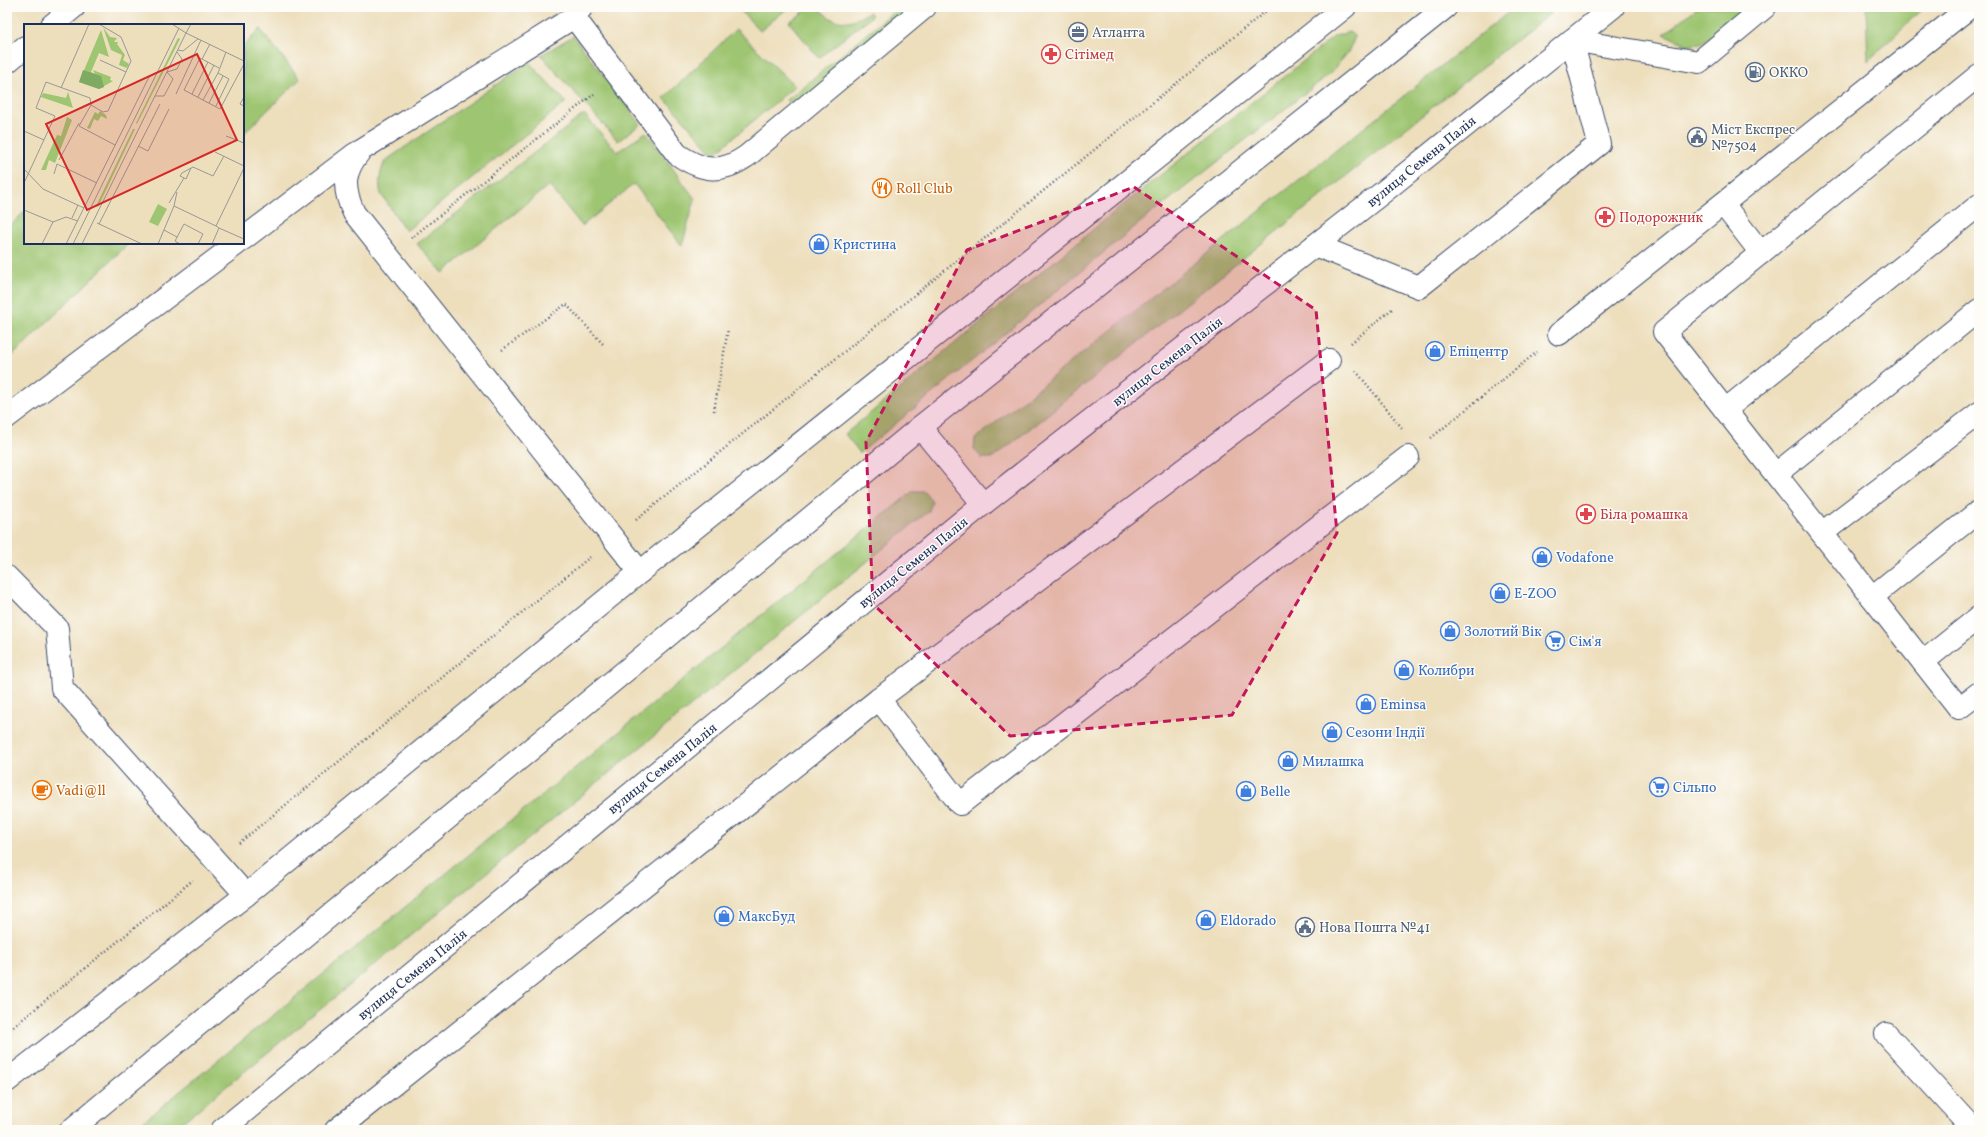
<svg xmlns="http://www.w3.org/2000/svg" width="1986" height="1137" viewBox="0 0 1986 1137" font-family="Vollkorn,serif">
<rect width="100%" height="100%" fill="#fdfcf7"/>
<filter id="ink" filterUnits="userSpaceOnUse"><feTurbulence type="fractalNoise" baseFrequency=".025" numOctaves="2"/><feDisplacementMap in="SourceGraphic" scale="8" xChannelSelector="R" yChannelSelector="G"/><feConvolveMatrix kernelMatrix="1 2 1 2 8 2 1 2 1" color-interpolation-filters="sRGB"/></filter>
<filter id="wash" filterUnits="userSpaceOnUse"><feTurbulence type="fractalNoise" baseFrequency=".012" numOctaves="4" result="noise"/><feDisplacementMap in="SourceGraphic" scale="16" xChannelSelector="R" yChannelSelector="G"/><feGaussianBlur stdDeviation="0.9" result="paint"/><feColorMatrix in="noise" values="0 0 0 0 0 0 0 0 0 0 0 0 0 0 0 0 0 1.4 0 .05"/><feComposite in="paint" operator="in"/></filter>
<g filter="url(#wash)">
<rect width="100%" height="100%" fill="#eddebc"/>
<g fill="#9ec571" stroke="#5c7a68">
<polygon points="747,7 789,7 760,31 741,11"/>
<path d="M811,7H818C835,27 849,24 870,12L872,16L819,58L789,22Z"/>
<polygon points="899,7 916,7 795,109 787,100"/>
<polygon points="1515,7 1558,7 993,458 982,458 974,449 975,439"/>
<polygon points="1698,7 1747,7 1702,43 1689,46 1664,34"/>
<polygon points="1866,7 1924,7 1868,61"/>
<polygon points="260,29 300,79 243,134 243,47"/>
<polygon points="736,29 795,86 714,154 664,98"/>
<polygon points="1349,32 1355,37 1349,51 1331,73 1137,225 860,453 845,434 1118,209 1335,36"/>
<polygon points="573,36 641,124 618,141 541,55"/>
<path d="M529,62L566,102L406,231L381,194C378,183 380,172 385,161Z"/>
<polygon points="584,114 617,152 646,132 695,199 682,246 634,184 582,226 549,185 443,273 417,244"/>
<polygon points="25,211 25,243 129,243 7,361 7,229"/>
<polygon points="913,491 924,491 932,501 929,511 173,1130 133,1130"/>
</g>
</g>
<g filter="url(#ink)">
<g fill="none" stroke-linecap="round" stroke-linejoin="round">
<g stroke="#3a496c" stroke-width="24">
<g id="minor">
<path d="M582,7L574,17L361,150C343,171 342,188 354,213L640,572"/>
<path d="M574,17L677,154C703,172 721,174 747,156L925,7"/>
<polyline points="52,25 74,7"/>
<polyline points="7,62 25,47"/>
<polyline points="1979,75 1664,332 1959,708 1979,693"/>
<polyline points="1723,204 1761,253"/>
<polyline points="243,239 355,154"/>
<polyline points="1315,245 1419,287 1599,144 1572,40 1699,62 1765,7"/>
<polyline points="1559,334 1970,7"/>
<polyline points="1725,410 1979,205"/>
<polyline points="7,417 238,243"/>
<polyline points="1776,474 1979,310"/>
<polyline points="1822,533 1979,413"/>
<polyline points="7,577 57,628 62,688 246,895"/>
<polyline points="1872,597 1979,511"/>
<polyline points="1923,662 1979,617"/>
<polyline points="879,699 960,804 1408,457"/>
<polyline points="1886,1034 1974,1130"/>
<polyline points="7,1081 246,895 640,572 1345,7"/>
<polyline points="336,1130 879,699 1329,360"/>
</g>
</g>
<g stroke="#3a496c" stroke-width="24">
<g id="highway">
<polyline points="920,427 983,504"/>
<polyline points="71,1130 920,427 1446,7"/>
<polyline points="222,1130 983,504 1382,193 1613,7"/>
</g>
</g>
<g stroke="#3a496c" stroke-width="2.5" stroke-dasharray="1 3" stroke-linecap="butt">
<polyline points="411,238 594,94"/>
<polyline points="1351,343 1392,309"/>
<polyline points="502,350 566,304 603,344"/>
<polyline points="1356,371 1403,429"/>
<polyline points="714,411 728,329"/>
<polyline points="1431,438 1537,352"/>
<polyline points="636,520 1271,7"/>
<polyline points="239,843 590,557"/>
<polyline points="7,1032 193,880"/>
</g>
<use href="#minor" stroke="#fff" stroke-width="22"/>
<use href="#highway" stroke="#fff" stroke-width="22"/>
</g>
</g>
<path fill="#c2185b" fill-opacity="0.2" stroke="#c2185b" stroke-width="3" stroke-dasharray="8 5" stroke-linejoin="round" d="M1134,187L1316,310L1337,533L1232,715L1010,736L873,604L866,442L967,250Z"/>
<defs>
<g id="office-ring" transform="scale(1)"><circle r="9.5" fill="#fdfcf7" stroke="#5c6f8a" stroke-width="1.5"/><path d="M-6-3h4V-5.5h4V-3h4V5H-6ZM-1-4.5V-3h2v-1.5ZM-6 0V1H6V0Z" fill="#5c6f8a"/></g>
<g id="pharmacy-ring" transform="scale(1)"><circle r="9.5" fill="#fdfcf7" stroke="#e0444e" stroke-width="1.5"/><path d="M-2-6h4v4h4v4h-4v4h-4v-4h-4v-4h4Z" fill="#e0444e"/></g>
<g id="fuel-ring" transform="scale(1)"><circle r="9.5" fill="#fdfcf7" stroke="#5c6f8a" stroke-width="1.5"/><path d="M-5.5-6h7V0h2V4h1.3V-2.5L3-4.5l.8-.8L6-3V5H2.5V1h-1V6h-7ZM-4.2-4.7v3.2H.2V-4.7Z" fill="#5c6f8a"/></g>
<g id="civic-ring" transform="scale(1)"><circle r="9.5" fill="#fdfcf7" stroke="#5c6f8a" stroke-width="1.5"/><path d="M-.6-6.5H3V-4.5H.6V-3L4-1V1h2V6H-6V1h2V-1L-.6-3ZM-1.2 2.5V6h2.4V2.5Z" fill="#5c6f8a"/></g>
<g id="restaurant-ring" transform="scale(1)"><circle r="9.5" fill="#fdfcf7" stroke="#e8710a" stroke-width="1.5"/><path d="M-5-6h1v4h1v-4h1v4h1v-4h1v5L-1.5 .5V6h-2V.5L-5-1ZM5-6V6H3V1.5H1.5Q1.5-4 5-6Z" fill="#e8710a"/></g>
<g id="shop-ring" transform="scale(1)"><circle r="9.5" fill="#fdfcf7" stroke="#3f7fe0" stroke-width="1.5"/><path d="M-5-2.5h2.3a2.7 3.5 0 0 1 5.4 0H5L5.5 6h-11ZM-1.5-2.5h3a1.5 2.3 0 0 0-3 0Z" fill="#3f7fe0"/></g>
<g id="supermarket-ring" transform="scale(1)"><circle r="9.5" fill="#fdfcf7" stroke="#3f7fe0" stroke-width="1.5"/><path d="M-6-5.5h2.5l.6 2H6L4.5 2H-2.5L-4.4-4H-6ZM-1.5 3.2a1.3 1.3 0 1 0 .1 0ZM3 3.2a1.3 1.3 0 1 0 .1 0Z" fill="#3f7fe0"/></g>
<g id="cafe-ring" transform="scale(1)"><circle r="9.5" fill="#fdfcf7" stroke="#e8710a" stroke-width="1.5"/><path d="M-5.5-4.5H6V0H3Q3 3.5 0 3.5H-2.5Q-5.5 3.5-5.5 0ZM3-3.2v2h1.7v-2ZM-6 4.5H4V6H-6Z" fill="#e8710a"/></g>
</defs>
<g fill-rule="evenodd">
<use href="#office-ring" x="1078" y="32"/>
<use href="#pharmacy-ring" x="1051" y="54"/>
<use href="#fuel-ring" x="1755" y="72"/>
<use href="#civic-ring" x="1697" y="137"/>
<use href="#restaurant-ring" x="882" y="188"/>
<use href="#pharmacy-ring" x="1605" y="217"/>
<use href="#shop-ring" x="819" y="244"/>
<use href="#shop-ring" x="1435" y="351"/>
<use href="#pharmacy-ring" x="1586" y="514"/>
<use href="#shop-ring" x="1542" y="557"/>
<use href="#shop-ring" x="1500" y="593"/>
<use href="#shop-ring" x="1450" y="631"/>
<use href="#supermarket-ring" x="1555" y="641"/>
<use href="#shop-ring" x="1404" y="670"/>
<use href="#shop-ring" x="1366" y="704"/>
<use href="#shop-ring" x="1332" y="732"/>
<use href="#shop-ring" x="1288" y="761"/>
<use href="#supermarket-ring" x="1659" y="787"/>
<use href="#cafe-ring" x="42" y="790"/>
<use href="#shop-ring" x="1246" y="791"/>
<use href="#shop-ring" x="724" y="916"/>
<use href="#shop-ring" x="1206" y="920"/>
<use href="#civic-ring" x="1305" y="927"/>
</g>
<g text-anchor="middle" stroke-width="3" stroke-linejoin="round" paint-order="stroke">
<g font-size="14" fill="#4e5e75" stroke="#fdfcf7" text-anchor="start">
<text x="1092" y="37">Атланта</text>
<text x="1769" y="77">ОККО</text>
<text x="1711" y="134">Міст Експрес<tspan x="1711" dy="16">№7504</tspan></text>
<text x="1319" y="932">Нова Пошта №41</text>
</g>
<g font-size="14" fill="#be3a42" stroke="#fdfcf7" text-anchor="start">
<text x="1065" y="59">Сітімед</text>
<text x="1619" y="222">Подорожник</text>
<text x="1600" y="519">Біла ромашка</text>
</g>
<g font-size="14" fill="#1b2f5e" stroke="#fdfcf7">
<text transform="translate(1421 161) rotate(-39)" y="5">вулиця Семена Палія</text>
<text transform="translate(1167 361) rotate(-38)" y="5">вулиця Семена Палія</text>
<text transform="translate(913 562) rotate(-39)" y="5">вулиця Семена Палія</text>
<text transform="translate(662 768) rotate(-39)" y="5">вулиця Семена Палія</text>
<text transform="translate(412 974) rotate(-39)" y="5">вулиця Семена Палія</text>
</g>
<g font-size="14" fill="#c56008" stroke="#fdfcf7" text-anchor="start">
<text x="896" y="193">Roll Club</text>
<text x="56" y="795">Vadi@ll</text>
</g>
<g font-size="14" fill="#366cbe" stroke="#fdfcf7" text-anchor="start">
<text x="833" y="249">Кристина</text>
<text x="1449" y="356">Епіцентр</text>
<text x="1556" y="562">Vodafone</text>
<text x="1514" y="598">E-ZOO</text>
<text x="1464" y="636">Золотий Вік</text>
<text x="1569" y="646">Сім'я</text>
<text x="1418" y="675">Колибри</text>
<text x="1380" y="709">Eminsa</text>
<text x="1346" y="737">Сезони Індії</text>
<text x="1302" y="766">Милашка</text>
<text x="1673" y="792">Сільпо</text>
<text x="1260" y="796">Belle</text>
<text x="738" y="921">МаксБуд</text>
<text x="1220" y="925">Eldorado</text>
</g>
</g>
<g transform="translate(24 24)">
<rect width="220" height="220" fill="#eddebc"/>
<path d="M79,3L86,13L93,14L90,18H94L93,20L101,31L99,36L105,40L103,44L95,41L98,31L87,26ZM77,6L85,33L75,29L67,48L71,50L69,46L87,53L86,56L89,57L75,65L55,58ZM154,14L156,15L113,100L112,99ZM44,68L49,84L17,73L19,69L42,74ZM76,87L82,91L83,95L77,92L74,97L70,95L66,105L63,104L71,88L74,90ZM43,93L48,96L31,139L25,136L22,146H17L33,111L37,112ZM109,105H111L74,183L72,182ZM134,180L143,185L134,202L125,198Z" fill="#9ec571"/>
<path d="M59,46L77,52L80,63L75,65L55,58Z" fill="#7eaa63"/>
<path fill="none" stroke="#999896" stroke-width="1" d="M167,0L162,9L220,37M154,26L159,27L174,15M178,35L186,20M76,36L102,48M195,44L176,34L160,66L196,85L220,40M37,64L65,0M152,70L177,16M168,70L184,38M131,72H140L149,55L143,48L153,45L158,35L153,28M174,73L190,41M220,73L216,80L220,82M179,76L194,49M185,79L199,52M67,81L79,88L84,87L107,37L97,13L75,0M192,82L205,55L194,49L202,28M0,107L20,116M202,112L220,119M114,122L124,127L145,85M191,128L220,142M35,136L55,99M167,144L162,155L156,152L158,149L169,143L189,152L200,132M0,145L19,165L60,184M30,150L33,140L73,159M0,159L31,92L12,84L22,58L66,74L67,81L55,102L91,121M145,179L160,154M150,182L153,168M0,186L29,198M48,194L54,181M73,199L118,220M75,200L136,80M195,204L220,215M140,206L153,213M18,220L29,198L42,193L54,197M42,220L125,53L133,48M49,220L155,4M58,220L162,9L148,0M134,220L150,182L192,202M156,220L151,217L160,200L179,210L174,220M188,220L195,204L192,202L220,144"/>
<path fill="#d62828" fill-opacity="0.15" stroke="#d62828" stroke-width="2" d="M173,30L213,116L63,186L22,100Z"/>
<rect width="220" height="220" fill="none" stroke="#1b2f5e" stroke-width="2"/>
</g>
<rect width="1986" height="1137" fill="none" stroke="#fdfcf7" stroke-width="24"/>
</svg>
